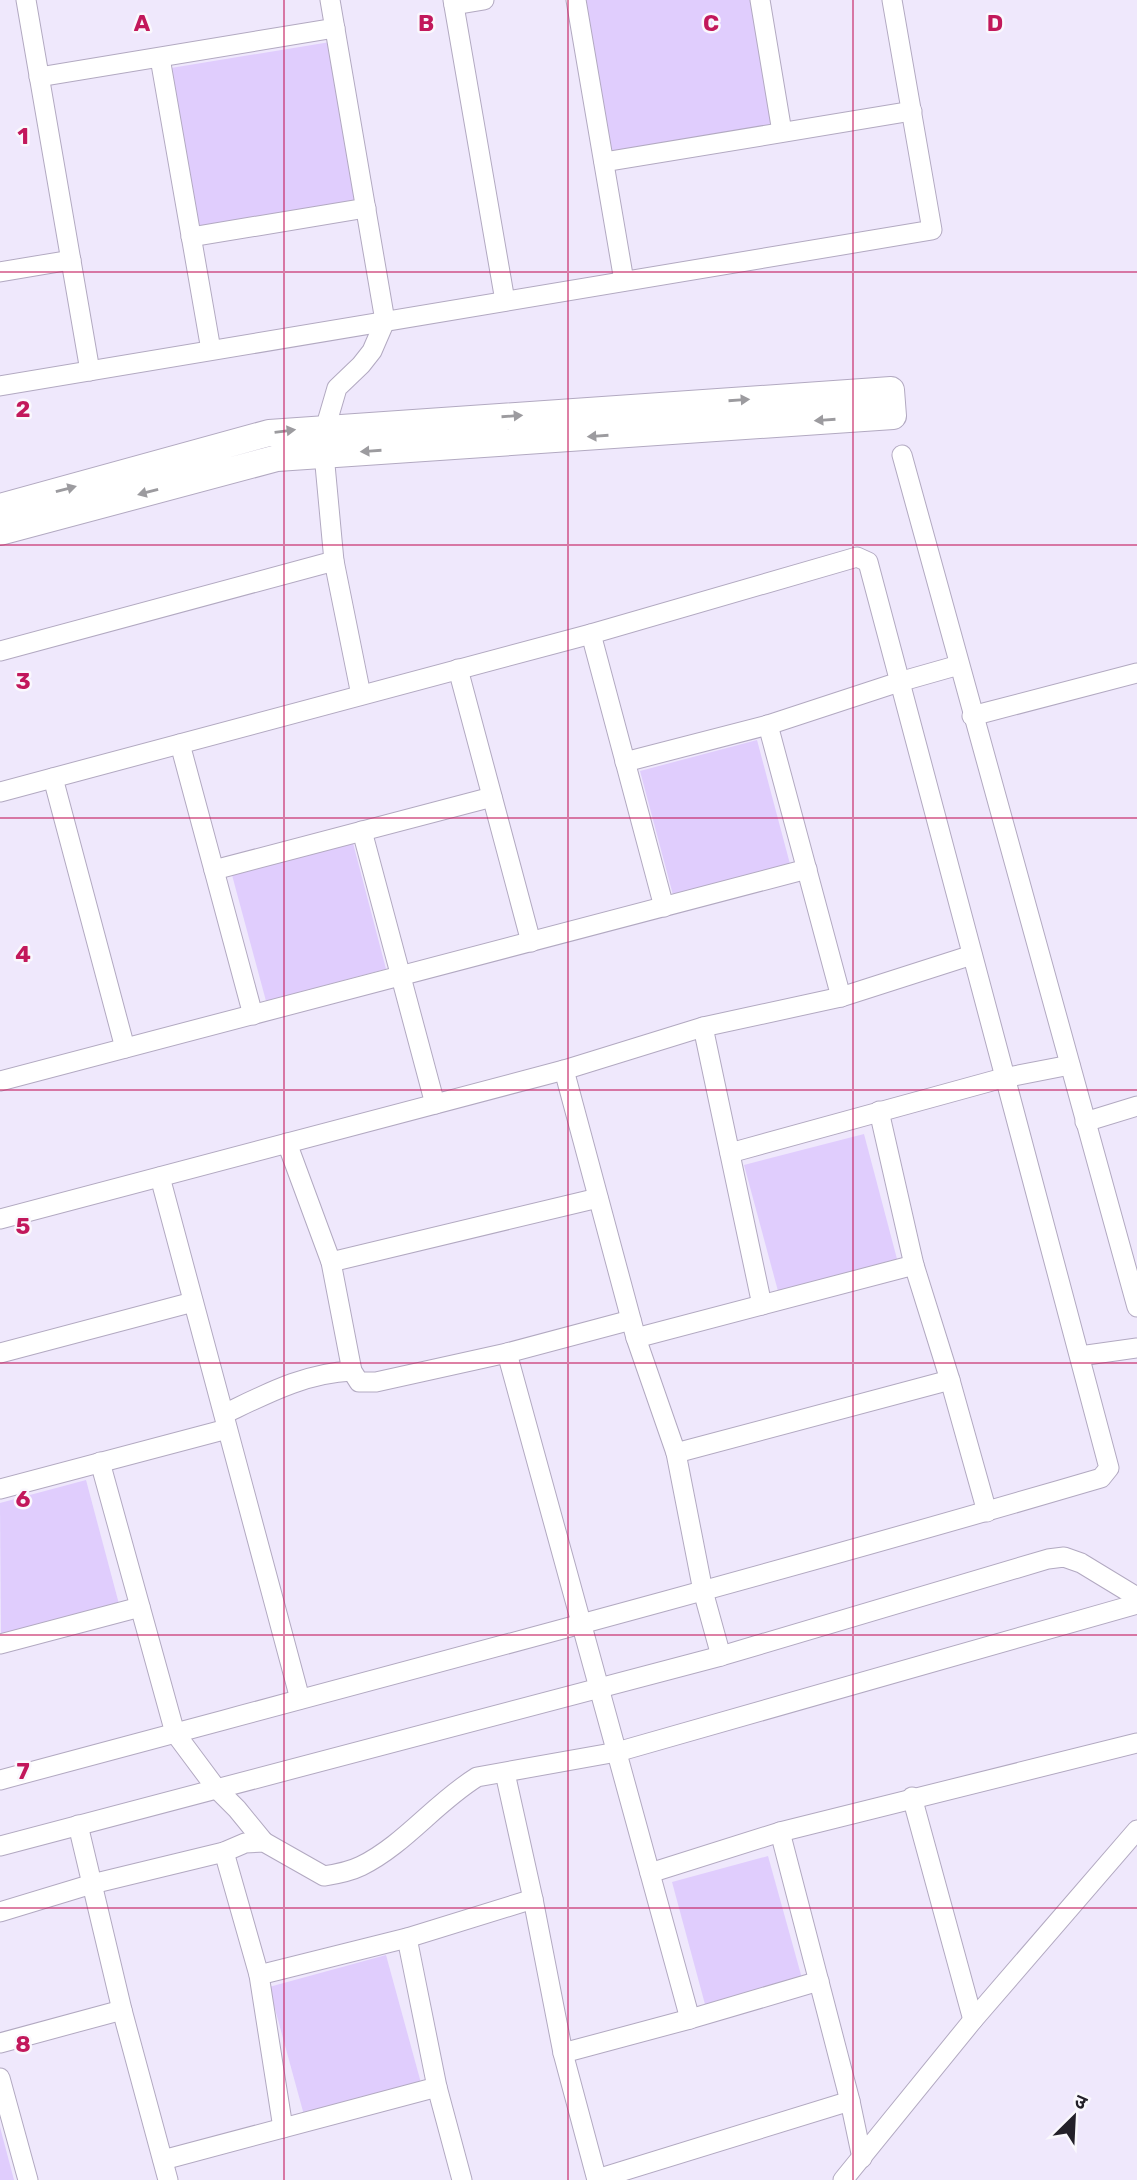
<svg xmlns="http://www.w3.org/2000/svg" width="1137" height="2180" viewBox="0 0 1137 2180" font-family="Rubik,'Noto Sans Devanagari',sans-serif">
<rect width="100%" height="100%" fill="#efe8fc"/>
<g fill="#e0cdfd">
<polygon points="583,0 751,0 773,128 610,155"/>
<polygon points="330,42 357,200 198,226 171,68"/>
<polygon points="757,740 790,864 673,895 640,771"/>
<polygon points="353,843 386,969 266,1001 232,875"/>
<polygon points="864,1134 897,1259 778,1291 744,1165"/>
<polygon points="86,1480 119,1604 1,1634 0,1503"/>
<polygon points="768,1856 803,1982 706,2008 672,1882"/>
<polygon points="386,1955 421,2083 304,2115 269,1987"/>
<polygon points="0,2127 14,2180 0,2180"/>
</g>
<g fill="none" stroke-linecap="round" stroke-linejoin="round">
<g stroke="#b2a9c1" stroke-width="21">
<g id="street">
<polyline points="26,0 90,371"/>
<polyline points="330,0 385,321 372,351 361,365 337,388 325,429 324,454 334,561 361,695"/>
<polyline points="453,0 505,301"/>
<polyline points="576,0 624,281"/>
<polyline points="760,0 782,132"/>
<polyline points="454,5 484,0"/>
<polyline points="160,58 211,350"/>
<polyline points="39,77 335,28"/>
<polyline points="604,162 912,111"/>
<polyline points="191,237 366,208"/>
<polyline points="0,272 71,260"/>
<polyline points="0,386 932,230 892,0"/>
<polyline points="902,455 1137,1307"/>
<polyline points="591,634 664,907"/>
<polyline points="0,651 334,561"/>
<polyline points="458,669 531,942"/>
<polyline points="972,716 1137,673"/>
<polyline points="768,725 841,997"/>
<polyline points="180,744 253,1015"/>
<polyline points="625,762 768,725 899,682 959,665"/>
<polyline points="53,778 125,1048"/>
<path d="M0,792L591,634L857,557L868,562L1109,1468L1101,1478C736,1585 368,1681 0,1780"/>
<polyline points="362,831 435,1104"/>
<polyline points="214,870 492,797"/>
<polyline points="703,1027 762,1305"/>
<polyline points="564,1070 636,1338 676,1453 703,1591 721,1656"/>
<polyline points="0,1081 807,869"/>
<polyline points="879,1111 914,1265 950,1380 987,1512"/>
<polyline points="1085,1122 1137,1106"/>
<polyline points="287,1143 331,1262 352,1371 359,1382 376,1382 507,1353 631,1320"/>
<polyline points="730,1153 1003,1078 1070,1065"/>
<polyline points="160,1177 300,1699"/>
<polyline points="0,1219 564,1070 703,1027 841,997 972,955"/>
<polyline points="331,1262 598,1198"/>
<polyline points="636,1338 914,1265"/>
<polyline points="0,1353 193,1302"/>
<polyline points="507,1353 690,2019"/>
<polyline points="1080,1356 1137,1348"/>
<path d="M224,1414C266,1394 305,1373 352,1371"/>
<polyline points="676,1453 950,1380"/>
<polyline points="100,1462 175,1733 216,1788 237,1809 264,1842"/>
<polyline points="0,1489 227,1429"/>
<polyline points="0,1644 140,1607"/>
<polyline points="505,1773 533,1899 563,2053 597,2180"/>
<polyline points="912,1797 973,2020"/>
<polyline points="78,1825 122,2010 168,2180"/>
<polyline points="780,1832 850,2101 862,2158"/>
<polyline points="0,1846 721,1656 1048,1559 1064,1557 1081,1563 1137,1597"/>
<polyline points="224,1852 259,1975 283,2128"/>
<polyline points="650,1873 780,1832 1137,1743"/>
<path d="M0,1912L92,1884L224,1852L245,1843L264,1842L324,1876C337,1874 349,1872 361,1866C404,1845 435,1803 477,1777L617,1752L1137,1604"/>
<polyline points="407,1938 437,2087 462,2180"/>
<polyline points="259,1975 407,1938 533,1899"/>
<polyline points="0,2043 122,2010"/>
<polyline points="563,2053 690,2019 819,1981"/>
<polyline points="0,2078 28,2180"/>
<polyline points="163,2160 437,2087"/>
<polyline points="597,2179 850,2101"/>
<polyline points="843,2180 973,2020 1137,1830"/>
</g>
</g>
<g stroke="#b2a9c1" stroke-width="28">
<polyline id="secondary" points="0,507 269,433 891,390 893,416 277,458 0,532"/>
</g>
<use href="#street" stroke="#fff" stroke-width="19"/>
<use href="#secondary" stroke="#fff" stroke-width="26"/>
</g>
<defs><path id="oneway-solid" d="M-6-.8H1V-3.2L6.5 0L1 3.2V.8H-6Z" transform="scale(1.75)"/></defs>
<g fill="#9c9b9f">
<use href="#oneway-solid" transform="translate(739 400) rotate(-4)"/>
<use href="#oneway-solid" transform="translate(512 416) rotate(-4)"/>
<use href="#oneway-solid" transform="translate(825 420) rotate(176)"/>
<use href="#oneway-solid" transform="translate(285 431) rotate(-7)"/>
<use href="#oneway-solid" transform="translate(598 436) rotate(176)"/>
<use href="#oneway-solid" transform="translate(371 451) rotate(176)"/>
<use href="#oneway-solid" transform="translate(66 489) rotate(-15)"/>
<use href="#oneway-solid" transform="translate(148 492) rotate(165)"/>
</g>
<path fill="none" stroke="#c2185b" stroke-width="2" stroke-opacity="0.55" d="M284,0V2180M568,0V2180M853,0V2180M0,272H1137M0,545H1137M0,818H1137M0,1090H1137M0,1363H1137M0,1635H1137M0,1908H1137"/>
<g font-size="23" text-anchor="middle" font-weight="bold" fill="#c2185b" stroke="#faf8fd" stroke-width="5" stroke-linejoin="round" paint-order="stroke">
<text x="142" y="31">A</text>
<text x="426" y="31">B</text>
<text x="711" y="31">C</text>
<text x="995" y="31">D</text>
<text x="23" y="144">1</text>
<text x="23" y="417">2</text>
<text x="23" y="689">3</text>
<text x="23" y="962">4</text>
<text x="23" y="1234">5</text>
<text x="23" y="1507">6</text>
<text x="23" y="1779">7</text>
<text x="23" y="2052">8</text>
</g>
<g transform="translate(1074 2117) rotate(24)" stroke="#faf8fd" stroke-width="5" paint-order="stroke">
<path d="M0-5L12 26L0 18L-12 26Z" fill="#232029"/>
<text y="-10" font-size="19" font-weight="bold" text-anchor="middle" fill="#232029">उ</text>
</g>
</svg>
